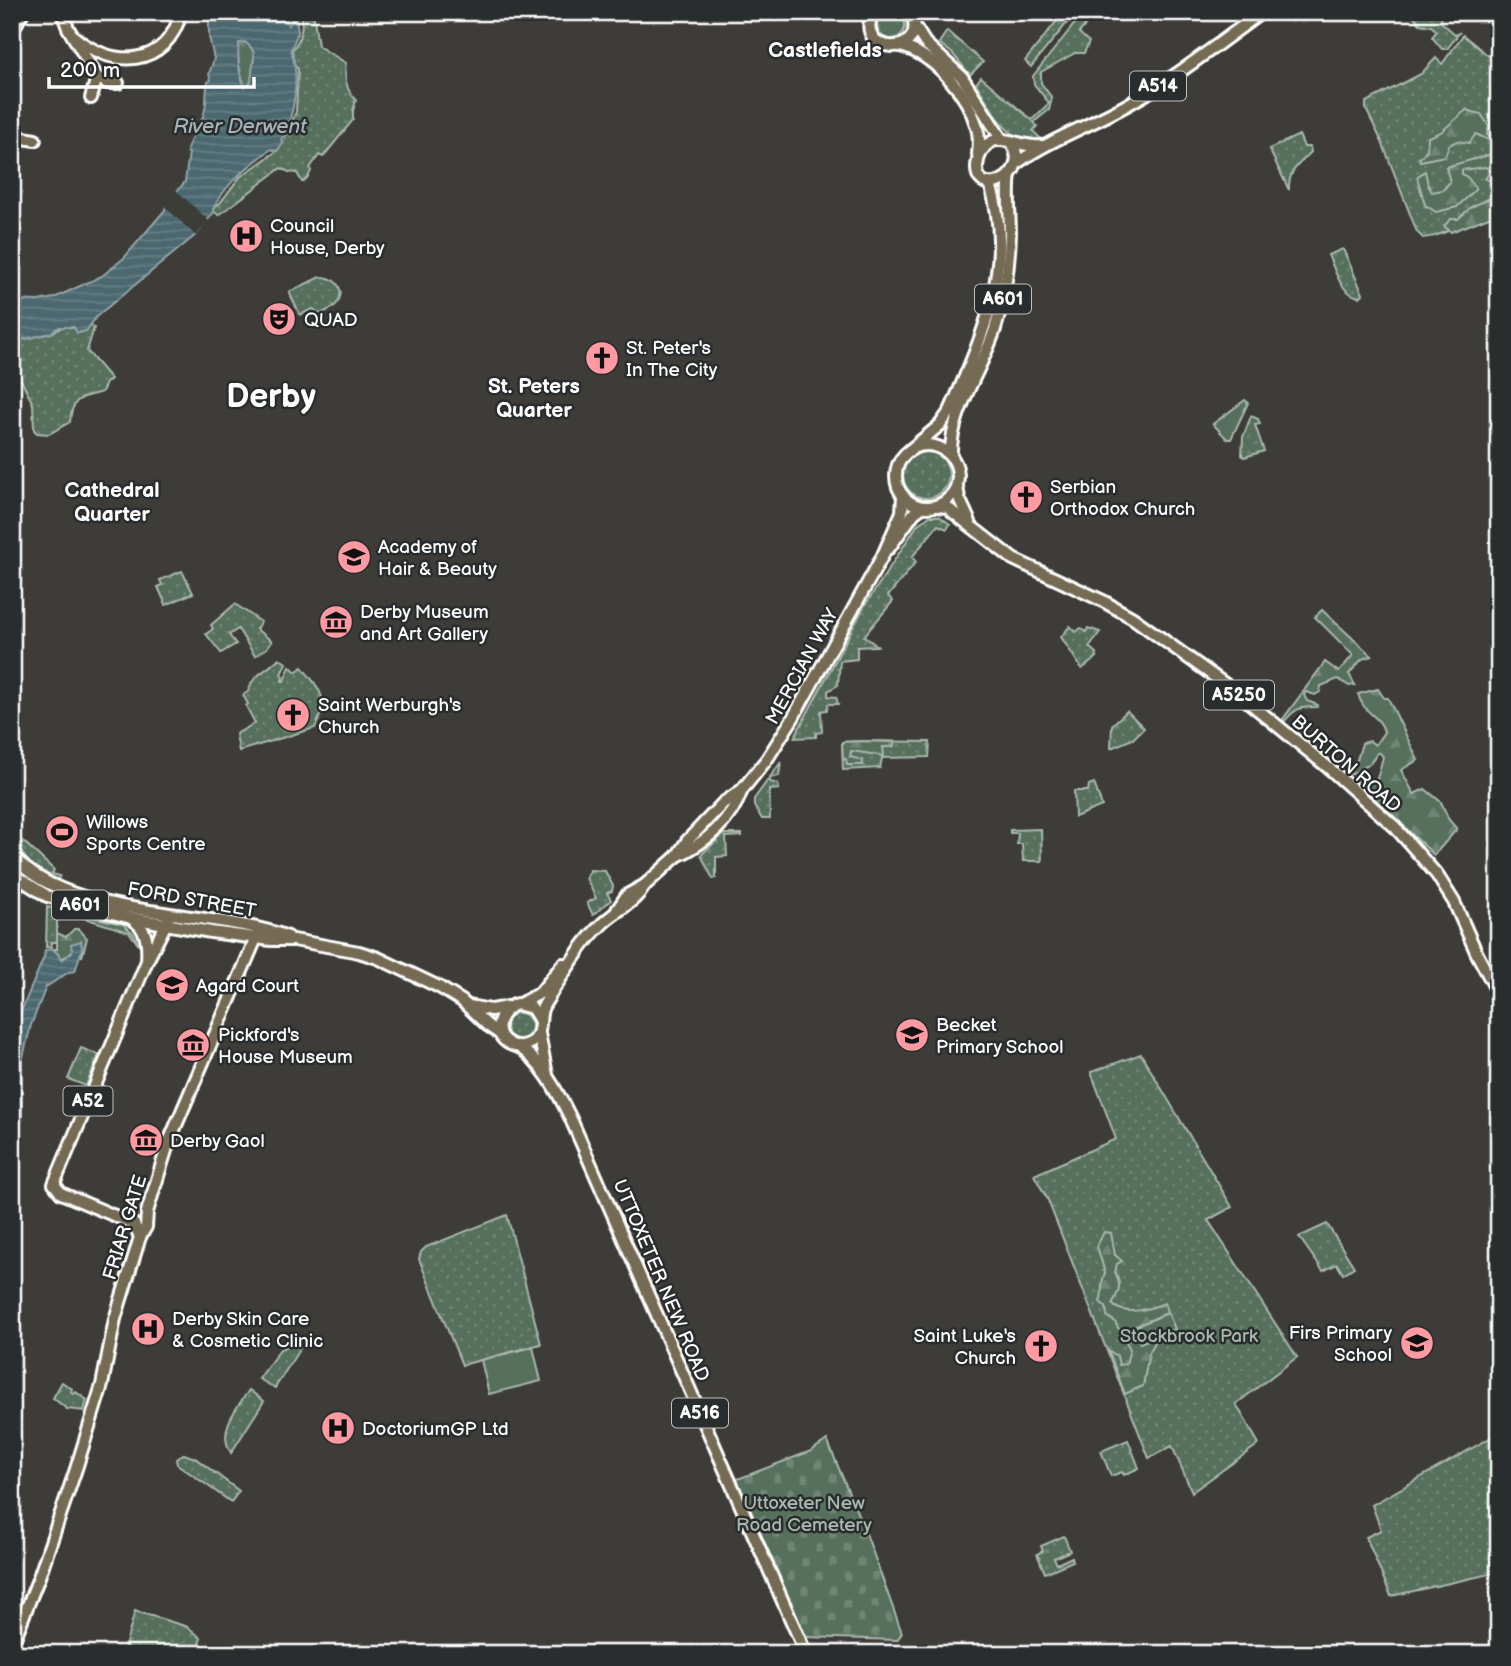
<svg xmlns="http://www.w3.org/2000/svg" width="1511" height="1666" viewBox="0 0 1511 1666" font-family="'Balsamiq Sans',sans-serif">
<defs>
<pattern id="green-dots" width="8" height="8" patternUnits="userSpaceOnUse" patternTransform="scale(1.75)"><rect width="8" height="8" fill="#56705d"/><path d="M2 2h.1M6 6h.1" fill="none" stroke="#6f8575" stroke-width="1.8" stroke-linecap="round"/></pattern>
<pattern id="forest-firs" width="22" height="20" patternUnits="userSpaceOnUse" patternTransform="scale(1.75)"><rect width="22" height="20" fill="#56705d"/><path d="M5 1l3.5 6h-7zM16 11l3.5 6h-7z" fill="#6f8575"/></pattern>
<pattern id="cemetery-stones" width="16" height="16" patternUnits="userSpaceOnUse" patternTransform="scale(1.75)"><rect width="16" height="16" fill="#56705d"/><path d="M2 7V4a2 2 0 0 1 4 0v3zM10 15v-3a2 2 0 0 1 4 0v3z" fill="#6f8575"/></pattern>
<pattern id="water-rules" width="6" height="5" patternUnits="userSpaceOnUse" patternTransform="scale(1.75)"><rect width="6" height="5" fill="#4c6870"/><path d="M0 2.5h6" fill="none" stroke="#677f85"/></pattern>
</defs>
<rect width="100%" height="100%" fill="#3e3c39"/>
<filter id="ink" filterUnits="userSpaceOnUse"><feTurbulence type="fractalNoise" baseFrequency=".0143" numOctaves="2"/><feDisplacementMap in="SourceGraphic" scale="14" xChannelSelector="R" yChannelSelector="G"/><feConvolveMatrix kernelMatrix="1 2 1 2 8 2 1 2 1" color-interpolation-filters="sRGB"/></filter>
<g filter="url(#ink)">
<g fill="url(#green-dots)" stroke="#aab8ae" stroke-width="2">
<path d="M300,12H313L318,46L346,63C344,77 345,90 356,100L353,111V120L323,157L319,155L310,168L311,171C309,176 307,180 302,182L297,173L289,172L281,168L219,215L213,211L216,206L220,203L240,177L277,151L283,143L296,112L298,69L294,65L292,50C301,40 304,25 300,12Z"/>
<polygon points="1064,12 1076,12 1031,67 1025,61"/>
<path d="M1084,12H1096L1079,33L1089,42L1084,53H1075L1041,72V83L1052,98L1049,110L1034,122L1037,126L1033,131L1041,139C1002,143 995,110 976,84L981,77L1032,120L1049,103L1034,84L1033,76Z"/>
<polygon points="1440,12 1443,15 1440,21 1456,35 1460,32 1447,49 1442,49 1432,37 1437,31 1431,26 1420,24 1411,13"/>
<polygon points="947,31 983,62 970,75 953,54 939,43"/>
<polygon points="1463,35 1496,62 1499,60 1499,212 1435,236 1423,238 1417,232 1382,142 1366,109 1366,102 1421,74 1436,58 1442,64"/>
<path d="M1299,135L1304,147H1310L1311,152C1299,165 1288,170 1289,190L1269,149Z"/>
<path d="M1343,249L1363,294L1360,297C1340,294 1336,271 1328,255Z"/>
<path d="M320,277C332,276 345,286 339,300C336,308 326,311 320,314L313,309L300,315L289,292Z"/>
<path d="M91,324L94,328L87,351L111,379L106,383L102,392C82,398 72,396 70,422L49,434L37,433L34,430L33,404L19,376L12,383V337L20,336L21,340L51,333L64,326L86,331Z"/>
<polygon points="1251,416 1258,419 1260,424 1255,425 1264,451 1244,457 1242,455 1243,437"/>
<circle cx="926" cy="475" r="23"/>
<polygon points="930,516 939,516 950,524 947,529 938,525 912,557 916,562 888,596 893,601 864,636 877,646 857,647 857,659 840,661 838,685 828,691 828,696 836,697 838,704 828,704 827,710 821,711 822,732 816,733 816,737 794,738 864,607 918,524"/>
<polygon points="182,571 193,593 166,605 158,587 162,585 160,580"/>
<polygon points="235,604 261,622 256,629 272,641 267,648 255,656 238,629 229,635 236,644 221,653 206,634 213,629 211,625"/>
<polygon points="1070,626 1076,632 1081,628 1086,632 1088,628 1100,632 1089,647 1096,653 1097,657 1082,669 1061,637"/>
<path d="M279,658L286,663L281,674L283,676L282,681H284L290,666L296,672L302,667C321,691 330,698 315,728L239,751L236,734L255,723L246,706L248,704L243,695L249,691C251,675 269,670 279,658Z"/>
<polygon points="1127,711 1144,728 1133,739 1111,748 1112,725"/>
<polygon points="861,741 930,742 929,757 882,758 880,768 843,770 842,742"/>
<polygon points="781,762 779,776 770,778 770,782 778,784 779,789 769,790 770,819 762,819 754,806 754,799"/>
<polygon points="1094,783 1102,806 1075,817 1074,791 1088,791 1089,785"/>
<polygon points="1041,829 1042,861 1023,861 1022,844 1017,844 1018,833 1010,833 1010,830"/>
<polygon points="724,834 742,834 742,836 726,837 727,856 716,857 716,878 713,879 701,855"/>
<polygon points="23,841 54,870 52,874 60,876 58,880 32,866 18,848"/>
<polygon points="590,870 605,871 613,886 612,891 607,893 611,900 593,915 587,903 596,898 586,878"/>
<polygon points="47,907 123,924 134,934 140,947 129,932 81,917 57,913 57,942 51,942 51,947 46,947"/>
<circle cx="519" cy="1026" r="13"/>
<polygon points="81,1048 99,1055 86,1086 68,1079"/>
<polygon points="1141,1054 1232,1207 1208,1220 1297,1357 1236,1404 1259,1444 1192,1492 1172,1446 1149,1458 1047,1198 1034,1175 1116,1139 1091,1072"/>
<polygon points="507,1215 541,1344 462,1365 419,1259 421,1252 426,1247"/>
<polygon points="1327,1224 1354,1267 1343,1274 1337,1264 1323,1271 1299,1237"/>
<polygon points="301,1340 305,1340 275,1388 259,1379 280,1349"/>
<polygon points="62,1382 72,1389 71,1392 74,1394 76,1392 87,1400 84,1411 67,1409 53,1398"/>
<path d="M249,1390L264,1401L231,1453C217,1430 236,1409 249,1390Z"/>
<polygon points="1499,1433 1499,1572 1391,1596 1366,1537 1381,1530 1372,1505"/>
<polygon points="1128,1440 1139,1468 1124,1475 1122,1472 1111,1476 1101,1451"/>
<polygon points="184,1454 195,1458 239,1491 231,1502 177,1464 176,1459"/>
<polygon points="1064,1536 1070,1551 1054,1558 1057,1564 1072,1557 1073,1561 1045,1573 1037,1554 1043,1551 1041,1546"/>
<polygon points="135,1611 188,1627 201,1638 196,1654 123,1654"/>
</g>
<g fill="url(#forest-firs)" stroke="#aab8ae" stroke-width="2">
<circle cx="891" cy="25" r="14"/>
<path d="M245,42C259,52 253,59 252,73C251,81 253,82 245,87C239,72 237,59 238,43Z"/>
<polygon points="1466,110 1481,114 1489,126 1487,135 1491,137 1499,136 1499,183 1485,179 1491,170 1485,167 1462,170 1462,174 1468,178 1476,189 1457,207 1436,212 1425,205 1417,177 1425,171 1428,185 1432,192 1443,190 1450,182 1446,167 1496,153 1493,142 1476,134 1469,143 1457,141 1449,145 1445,156 1420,161 1419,159 1427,150 1428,137 1441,132"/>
<polygon points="1494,196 1499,197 1499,213 1451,232 1444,226 1451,219 1458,219 1471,207"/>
<polygon points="1245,400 1248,403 1231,439 1227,439 1213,424"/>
<path d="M1322,610L1372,656L1362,659L1349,674L1355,685L1349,686L1338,679L1321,686L1320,692L1315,695L1306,692L1304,695L1307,701L1318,705L1317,707C1301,707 1295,708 1285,721L1283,719L1325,662L1339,672L1353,655L1315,617Z"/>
<path d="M1378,689L1384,698H1388L1418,760L1401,770L1414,794L1425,789L1441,802L1449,820L1457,829L1434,855L1355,780L1356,778L1377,779L1383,757L1380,753H1377C1372,765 1360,770 1349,775L1345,767L1357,760L1362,743L1370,741L1375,745L1384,732C1381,716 1363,714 1358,694Z"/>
<polygon points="861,741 895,742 895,743 893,747 883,747 884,756 851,751 850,757 862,760 863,765 847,765 846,759 843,759 842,742"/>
<polygon points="74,929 79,929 87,938 82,957 81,941 70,955 59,959 59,955 53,949 57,949 57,933 66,937"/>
<path d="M1104,1232L1111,1233L1115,1255L1122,1261L1117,1264L1115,1272C1122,1285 1119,1292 1112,1304C1124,1317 1149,1309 1165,1303L1167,1313L1134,1327L1141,1342L1159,1335L1149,1353L1143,1386L1125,1394L1108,1350L1117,1356L1119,1365L1126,1364L1130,1349L1115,1322L1107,1316L1106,1307L1100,1302C1104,1291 1100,1282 1105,1273L1097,1246Z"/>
</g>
<polygon fill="url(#cemetery-stones)" stroke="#aab8ae" stroke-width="2" points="827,1440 867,1536 902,1633 897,1640 805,1637 738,1489 735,1480 811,1451"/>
<g fill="#56705d" stroke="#aab8ae" stroke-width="2">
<polygon points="1168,1313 1175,1329 1140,1343 1134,1327"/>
<polygon points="533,1347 541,1381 489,1394 481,1360"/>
</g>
<g fill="url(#water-rules)" stroke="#94a4a9" stroke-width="2" fill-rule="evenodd">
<path d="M209,12H283L288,25L296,18L298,32L291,50C300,76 295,117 281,140L283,143L277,151L271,149C246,169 229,179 213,209L214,212L197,234L97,316L86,331L77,333L74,327H59L51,333L21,340L19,336L12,337V300L38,301L54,298L102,276L124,258L165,210L166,204L185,182L189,153L187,152C188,138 199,129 203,116C208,104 205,93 208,82L211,80L209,74L214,59L209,37ZM245,42C259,52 253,58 252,73C251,81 253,82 245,87C238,72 237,59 239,43Z"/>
<polygon points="81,941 82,949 75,971 69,972 46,987 31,1025 22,1061 22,1121 18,1126 12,1155 12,1036 15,1026 44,957 45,950 53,949 59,955 60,959 62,960 72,952 71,944"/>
</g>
<polygon fill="#3e3c39" points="174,188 209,221 196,236 162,204 166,195"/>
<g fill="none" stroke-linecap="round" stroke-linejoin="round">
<polyline stroke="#94a4a9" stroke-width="2" points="286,12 293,21"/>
<g stroke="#fff" stroke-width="16">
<g id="major">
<polyline points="62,12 68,28 97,77 91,98"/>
<path d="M873,12C852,57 932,58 911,12"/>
<polyline points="12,15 14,12"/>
<polyline points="915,27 925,43 962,77 1002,140"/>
<polyline points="12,31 23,12"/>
<path d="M73,36C111,69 167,69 181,12"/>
<path d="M900,46C935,55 968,94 977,128C980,137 979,146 978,155"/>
<polyline points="97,77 107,83 118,83"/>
<polyline points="12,136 35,140"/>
<path d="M1010,142C1024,158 1014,179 994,183C969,187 974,149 993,141C1005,136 1025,148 1041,146"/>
<path d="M1017,163C1052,138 1095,124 1132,102C1178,76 1219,43 1262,12"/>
<circle cx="927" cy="476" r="31"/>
<path d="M910,450L940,425L950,411C982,338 1016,264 990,184"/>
<path d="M951,456C949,414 982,370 995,329C1005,298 1009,266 1010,234C1010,214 1007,194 1010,174"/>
<polyline points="957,487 959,498 970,522"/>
<polyline points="938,506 947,507 954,513 1013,559 1103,601 1133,618 1240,695 1330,769 1395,827 1437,875 1454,902 1477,954 1499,995"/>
<polyline points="889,548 914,513 922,507"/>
<path d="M12,855C65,920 211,908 288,937"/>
<path d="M677,856C706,843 731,821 742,790"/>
<polyline points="12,874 47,896 131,918 211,932 271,940 294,940 359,952 378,958 439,987 462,1001 487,1025 500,1034"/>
<polyline points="617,910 627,895 645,885 677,856 687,841 723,803 742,790 767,759 793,718 883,555 902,512 903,496"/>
<path d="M132,919C148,929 148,945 147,961L54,1184L61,1193L134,1224L140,1237"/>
<polyline points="148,959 168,920"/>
<polyline points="520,1004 540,993 563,964"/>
<polyline points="469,1006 491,1010 507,1007"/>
<path d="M540,1021L532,1008L517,1004C499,1009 490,1034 510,1044C515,1047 521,1047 526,1045C544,1039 538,1022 542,1009C545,1002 550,996 553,990C569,966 581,944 601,925C616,910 634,904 645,885"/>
<polyline points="539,1033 547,1075"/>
<path d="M518,1046C542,1062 557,1091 570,1117L806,1654"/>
<polyline points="12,1645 39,1577 76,1469 102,1385 115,1319 140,1237 146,1227 147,1212 168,1144 260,929"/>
</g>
</g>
<use href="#major" stroke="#746b52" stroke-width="10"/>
</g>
</g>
<defs>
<g id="hospital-disc" transform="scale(1.75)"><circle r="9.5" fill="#ff9aa2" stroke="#2a2d2e"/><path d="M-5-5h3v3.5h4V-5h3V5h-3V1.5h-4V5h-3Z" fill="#111"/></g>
<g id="theatre-disc" transform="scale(1.75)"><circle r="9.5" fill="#ff9aa2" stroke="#2a2d2e"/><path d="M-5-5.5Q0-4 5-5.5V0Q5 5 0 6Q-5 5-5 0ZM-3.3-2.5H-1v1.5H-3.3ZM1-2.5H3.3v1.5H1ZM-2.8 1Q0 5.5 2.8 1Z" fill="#111"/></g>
<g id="church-disc" transform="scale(1.75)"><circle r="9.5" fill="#ff9aa2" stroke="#2a2d2e"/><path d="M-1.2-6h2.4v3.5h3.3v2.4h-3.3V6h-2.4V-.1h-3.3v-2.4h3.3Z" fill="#111"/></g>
<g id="university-disc" transform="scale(1.75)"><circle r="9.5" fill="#ff9aa2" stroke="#2a2d2e"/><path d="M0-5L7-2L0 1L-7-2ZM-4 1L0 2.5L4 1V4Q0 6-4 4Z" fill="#111"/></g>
<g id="museum-disc" transform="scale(1.75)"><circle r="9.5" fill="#ff9aa2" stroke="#2a2d2e"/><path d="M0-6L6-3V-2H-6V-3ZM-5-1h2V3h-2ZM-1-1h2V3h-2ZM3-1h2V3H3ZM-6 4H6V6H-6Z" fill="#111"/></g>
<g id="stadium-disc" transform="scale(1.75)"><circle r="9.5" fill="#ff9aa2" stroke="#2a2d2e"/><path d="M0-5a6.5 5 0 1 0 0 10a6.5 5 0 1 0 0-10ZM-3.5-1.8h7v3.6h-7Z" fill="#111"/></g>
<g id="school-disc" transform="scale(1.75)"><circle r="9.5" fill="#ff9aa2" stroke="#2a2d2e"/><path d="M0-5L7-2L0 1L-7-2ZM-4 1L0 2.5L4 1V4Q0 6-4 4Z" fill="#111"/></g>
</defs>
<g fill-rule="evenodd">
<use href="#hospital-disc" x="246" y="236"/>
<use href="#theatre-disc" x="279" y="319"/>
<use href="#church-disc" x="602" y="358"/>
<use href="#church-disc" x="1026" y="497"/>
<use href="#university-disc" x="354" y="557"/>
<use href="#museum-disc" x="336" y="622"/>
<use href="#church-disc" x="293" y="715"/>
<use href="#stadium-disc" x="62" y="832"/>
<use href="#university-disc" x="172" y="985"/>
<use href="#school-disc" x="912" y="1035"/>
<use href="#museum-disc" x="193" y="1045"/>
<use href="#museum-disc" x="146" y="1140"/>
<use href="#hospital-disc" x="148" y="1329"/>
<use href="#school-disc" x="1417" y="1343"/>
<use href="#church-disc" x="1041" y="1346"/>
<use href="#hospital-disc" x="338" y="1428"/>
</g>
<g text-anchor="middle" stroke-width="5" stroke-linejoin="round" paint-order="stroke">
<g fill="#2a2d2e" stroke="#bfc0c0" stroke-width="2">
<rect x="1130" y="71.5" width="56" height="29" rx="5"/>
<rect x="975" y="284.5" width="56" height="29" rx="5"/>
<rect x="1204" y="680.5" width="70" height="29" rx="5"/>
<rect x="52" y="890.5" width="56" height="29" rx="5"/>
<rect x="63.5" y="1086.5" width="49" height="29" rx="5"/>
<rect x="672" y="1398.5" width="56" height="29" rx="5"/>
</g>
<g font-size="18" font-weight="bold" fill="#fff">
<text x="1158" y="92">A514</text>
<text x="1003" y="305">A601</text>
<text x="1239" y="701">A5250</text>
<text x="80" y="911">A601</text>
<text x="88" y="1107">A52</text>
<text x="700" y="1419">A516</text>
</g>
<g font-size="19" fill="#fff" stroke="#2a2d2e" text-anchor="start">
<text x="270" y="232">Council<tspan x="270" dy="22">House, Derby</tspan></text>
<text x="304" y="326">QUAD</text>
<text x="626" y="354">St. Peter's<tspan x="626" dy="22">In The City</tspan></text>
<text x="1050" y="493">Serbian<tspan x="1050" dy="22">Orthodox Church</tspan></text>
<text x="378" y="553">Academy of<tspan x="378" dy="22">Hair &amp; Beauty</tspan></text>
<text x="360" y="618">Derby Museum<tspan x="360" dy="22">and Art Gallery</tspan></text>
<text x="318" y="711">Saint Werburgh's<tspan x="318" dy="22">Church</tspan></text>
<text x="86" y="828">Willows<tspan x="86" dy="22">Sports Centre</tspan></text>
<text x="196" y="992">Agard Court</text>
<text x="936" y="1031">Becket<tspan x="936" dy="22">Primary School</tspan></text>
<text x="218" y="1041">Pickford's<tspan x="218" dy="22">House Museum</tspan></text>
<text x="170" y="1147">Derby Gaol</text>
<text x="172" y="1325">Derby Skin Care<tspan x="172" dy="22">&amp; Cosmetic Clinic</tspan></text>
<text x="1392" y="1339" text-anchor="end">Firs Primary<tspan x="1392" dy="22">School</tspan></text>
<text x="1016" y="1342" text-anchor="end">Saint Luke's<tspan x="1016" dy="22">Church</tspan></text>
<text x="362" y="1435">DoctoriumGP Ltd</text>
</g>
<g font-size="19" fill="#fff" stroke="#2a2d2e">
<text transform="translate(801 666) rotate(-61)" y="7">MERCIAN WAY</text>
<text transform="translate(1347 763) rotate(41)" y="7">BURTON ROAD</text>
<text transform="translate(192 899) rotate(10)" y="7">FORD STREET</text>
<text transform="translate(124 1227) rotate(-73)" y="7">FRIAR GATE</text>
<text transform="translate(662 1280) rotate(67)" y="7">UTTOXETER NEW ROAD</text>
</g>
<g font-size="19" fill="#aab8ae" stroke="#2a2d2e">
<text x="1189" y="1342">Stockbrook Park</text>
<text x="804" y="1509">Uttoxeter New<tspan x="804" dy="22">Road Cemetery</tspan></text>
</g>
<g font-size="21" font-weight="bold" fill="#fff" stroke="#2a2d2e">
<text x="825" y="57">Castlefields</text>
<text x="534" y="393">St. Peters<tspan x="534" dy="24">Quarter</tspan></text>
<text x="112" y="497">Cathedral<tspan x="112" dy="24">Quarter</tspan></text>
</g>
<g font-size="21" font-style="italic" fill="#a6b4b8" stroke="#2a2d2e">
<text x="240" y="133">River Derwent</text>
</g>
<g font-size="33" font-weight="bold" fill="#fff" stroke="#2a2d2e">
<text x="271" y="407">Derby</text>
</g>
</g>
<rect width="1511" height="1666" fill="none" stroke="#2a2d2e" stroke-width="42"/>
<rect x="21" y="21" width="1469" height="1624" fill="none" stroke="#fff" stroke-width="2.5" filter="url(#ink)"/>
<path d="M49 77v10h205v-10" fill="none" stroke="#ffffff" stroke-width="3.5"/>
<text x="60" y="77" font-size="21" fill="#ffffff" stroke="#2a2d2e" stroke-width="5" paint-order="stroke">200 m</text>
</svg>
